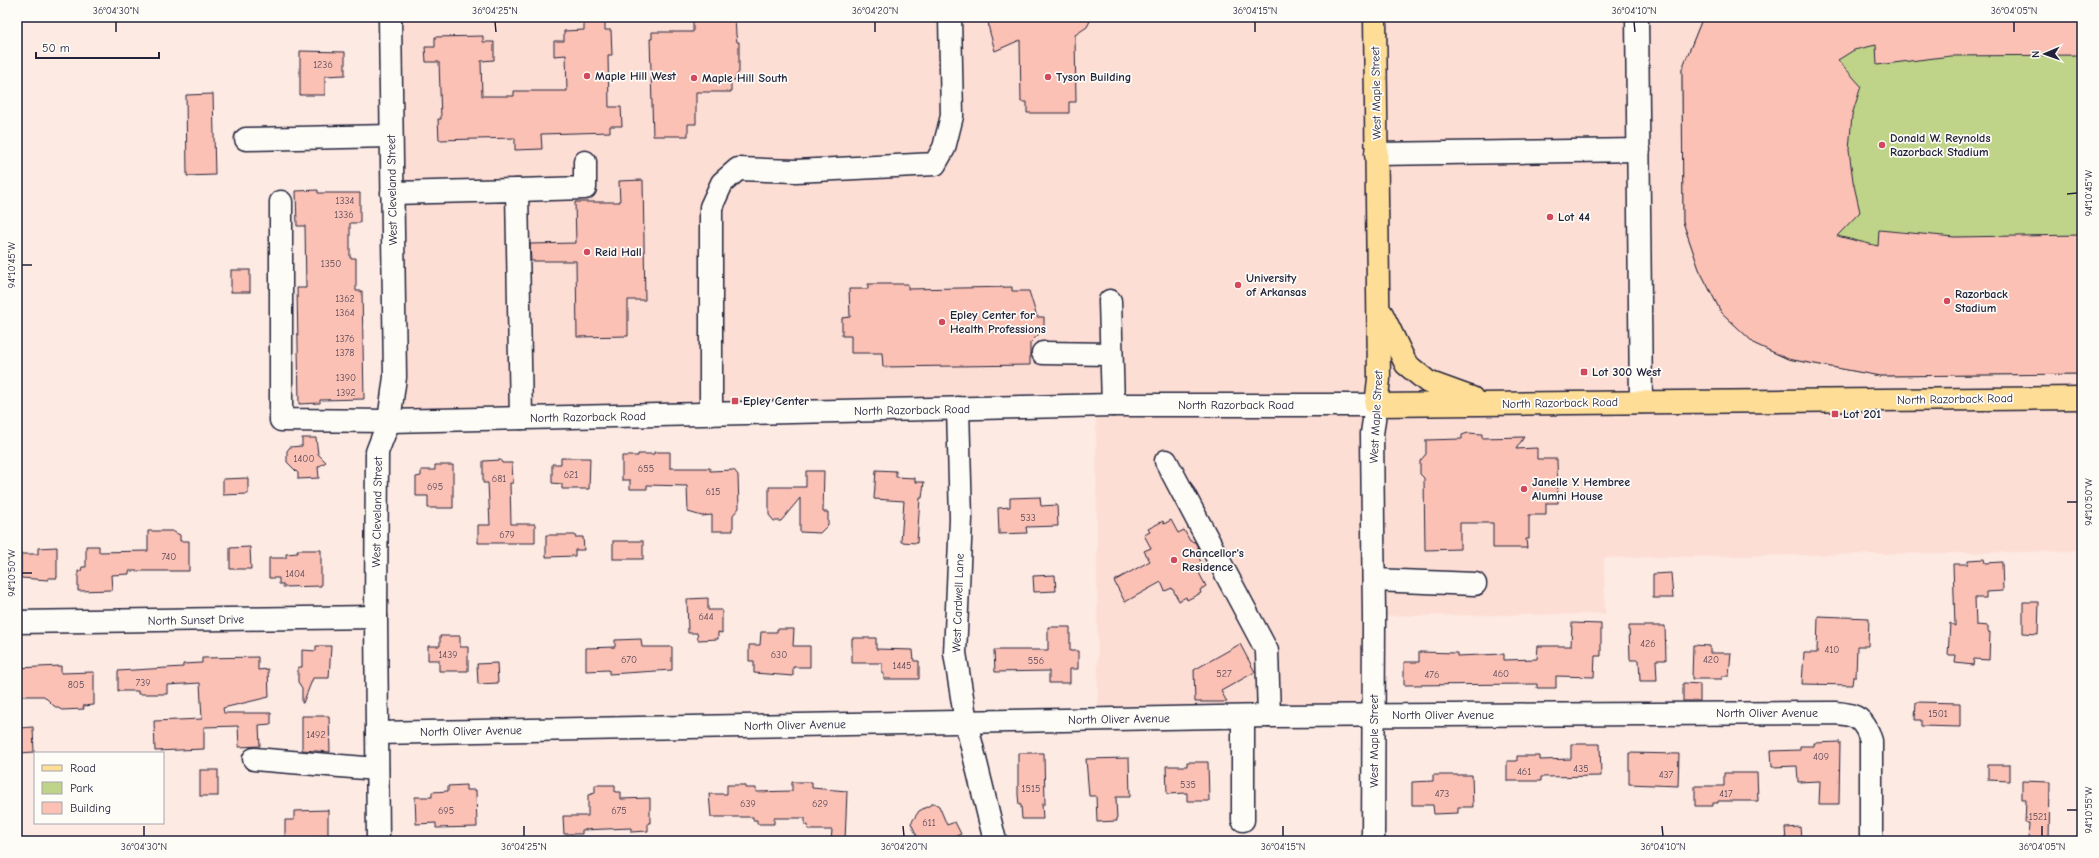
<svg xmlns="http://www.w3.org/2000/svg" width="2099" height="858" viewBox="0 0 2099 858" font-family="'Comic Neue',sans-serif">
<rect width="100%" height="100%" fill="#fdeae3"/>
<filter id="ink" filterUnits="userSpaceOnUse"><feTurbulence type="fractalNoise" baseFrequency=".025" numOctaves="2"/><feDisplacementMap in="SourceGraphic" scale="8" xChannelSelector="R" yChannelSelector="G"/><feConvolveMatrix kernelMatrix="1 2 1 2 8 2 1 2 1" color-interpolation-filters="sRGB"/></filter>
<g filter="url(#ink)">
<polygon fill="#fdded5" points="390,17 2082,17 2082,551 1604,558 1605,614 1374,616 1374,715 1098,720 1096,406 389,421"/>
<polygon fill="#c0d489" stroke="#717b62" points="1703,17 2082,17 2082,374 1880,376 1788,359 1755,344 1721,312 1699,269 1683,222 1682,69"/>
<g fill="#fcc1b5" stroke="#22223b">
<polygon points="584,17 605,17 605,30 611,30 612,55 608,55 609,107 621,107 622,126 610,126 610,132 541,134 542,149 515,150 515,138 439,140 438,119 441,119 439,62 426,62 425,47 435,47 435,37 483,36 483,42 494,42 494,60 481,61 482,96 514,96 514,91 567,91 566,55 554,56 554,41 564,41 564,31 584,30"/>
<polygon points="693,17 735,17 736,35 737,42 739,42 739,72 736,76 736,80 731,80 731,92 696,92 696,124 688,124 688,136 653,136 650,39 652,39 652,32 693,32"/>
<polygon points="988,17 1092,17 1087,27 1075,35 1076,102 1069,102 1069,113 1027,113 1027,102 1021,102 1020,40 995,51 989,29"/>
<polygon points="1703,17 2082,17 2082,55 1951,56 1877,65 1876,45 1854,50 1838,60 1861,86 1852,115 1849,150 1853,181 1860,212 1837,236 1878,246 1879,230 1954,237 2082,235 2082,374 1880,376 1788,359 1755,344 1721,312 1699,269 1683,222 1682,69"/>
<polygon points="300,51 345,52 345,75 325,76 325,95 300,95"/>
<polygon points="213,94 215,175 187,176 186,95"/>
<polygon points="643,180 645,300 628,300 628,336 577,337 576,261 531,261 530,244 576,243 575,202 620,202 619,181"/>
<polygon points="318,190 318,193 360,193 360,223 350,223 350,258 356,258 356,291 362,291 364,399 320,400 320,403 299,404 297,288 306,288 305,226 297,226 296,191"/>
<rect x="231" y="270" width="19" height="22"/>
<polygon points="868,284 908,284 908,289 1012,287 1012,291 1029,291 1037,317 1044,317 1044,329 1030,343 1030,365 883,367 882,353 851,353 851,336 842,336 842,318 850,317 849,289 868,289"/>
<polygon points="1468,433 1482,434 1482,438 1524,437 1516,449 1537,448 1537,459 1557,459 1558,503 1546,503 1546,515 1529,515 1529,539 1526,539 1527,548 1493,548 1493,523 1460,523 1460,549 1425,550 1424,478 1420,474 1420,461 1426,454 1426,440 1462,439 1462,435"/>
<polygon points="302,438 316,438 318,454 326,462 318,467 319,478 298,479 298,473 287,462 287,451 290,447 302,446"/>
<polygon points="654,452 670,452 670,468 710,468 710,471 734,470 738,475 739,508 733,515 733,531 712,531 712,515 702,516 688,512 687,486 647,485 647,489 630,489 630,480 622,480 622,456 638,456 638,454 654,454"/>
<polygon points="561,458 590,458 589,489 562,489 562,484 552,483 552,464 561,464"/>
<polygon points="501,460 502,463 512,463 513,483 510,483 511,524 535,524 535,543 478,543 478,525 490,525 488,483 483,483 483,461"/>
<polygon points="435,465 453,465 453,508 428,508 428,496 416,496 416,477 421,476 421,470 435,470"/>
<polygon points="876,470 896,471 896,477 915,478 915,482 924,482 922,498 920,498 917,543 901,542 904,501 874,499"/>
<polygon points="806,471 824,471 823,512 828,512 828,525 820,533 800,532 800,498 781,521 774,521 769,515 769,487 806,487"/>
<polygon points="248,478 248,494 223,495 223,479"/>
<polygon points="1040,497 1041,506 1057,505 1058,526 1026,527 1027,533 999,534 998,508 1010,507 1010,498"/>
<polygon points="1171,520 1178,533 1184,530 1190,541 1195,542 1202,555 1199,558 1205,570 1199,573 1206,586 1200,590 1201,593 1187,600 1186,597 1179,601 1172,588 1165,591 1161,582 1125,602 1114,581 1150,561 1144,551 1151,548 1144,535 1150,532 1148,529 1163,521 1164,524"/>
<polygon points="148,531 172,531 180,535 180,541 189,541 189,571 129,571 129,574 111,575 112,590 78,591 78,571 81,571 82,567 86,567 86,546 99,546 99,552 148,551"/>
<polygon points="546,535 575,535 575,537 583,537 584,550 575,550 575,556 546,557"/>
<rect x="613" y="541" width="30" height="18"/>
<polygon points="57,547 57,578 48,578 48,580 21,578 21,554 38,554 38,548"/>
<polygon points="250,547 251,569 230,569 230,548"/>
<polygon points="297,550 321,550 321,586 283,587 283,584 279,584 279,578 269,578 269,558 286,558 286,554 298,553"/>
<polygon points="1984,559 1985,563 2002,562 2003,591 1986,592 1986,598 1975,598 1976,625 1988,626 1988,632 1990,632 1989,660 1974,659 1973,665 1955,663 1956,655 1948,655 1950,623 1955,626 1953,564 1968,564 1968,560"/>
<polygon points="1671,573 1673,598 1653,598 1653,574"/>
<polygon points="1055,575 1056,591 1034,592 1033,576"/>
<polygon points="708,598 708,610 722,610 722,633 718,632 718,639 698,640 697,633 688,633 687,599"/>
<polygon points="2023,602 2039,602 2038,634 2023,633"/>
<polygon points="1818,616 1869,618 1868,646 1857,646 1856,677 1853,677 1852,685 1802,684 1804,653 1817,653"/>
<polygon points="1572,623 1601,624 1601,656 1595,656 1594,677 1556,676 1556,688 1537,688 1537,684 1404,685 1404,662 1419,662 1419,652 1457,653 1457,656 1504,654 1504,660 1537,659 1538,646 1571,646"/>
<polygon points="1629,626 1665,626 1666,660 1656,660 1657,681 1640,681 1639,660 1630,660"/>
<polygon points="1048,627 1070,627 1070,651 1078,651 1078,669 1070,669 1070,683 1049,683 1049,671 995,672 994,650 1048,650"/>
<polygon points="777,629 794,629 793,646 810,646 810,667 793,667 793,676 754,673 754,661 749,661 749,645 760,645 761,632 777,632"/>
<polygon points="440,636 460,636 460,647 468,647 468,671 439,671 439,660 428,660 428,646 440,646"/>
<polygon points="852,638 876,638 876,649 913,650 914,661 919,661 919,679 884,679 884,674 882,674 882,663 852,663"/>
<polygon points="641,639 642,647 672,647 672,670 609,674 609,670 586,671 586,648 615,647 615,640"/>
<polygon points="1240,644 1255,672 1221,691 1227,702 1195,702 1194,670"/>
<polygon points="1693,645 1710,646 1710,653 1731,653 1729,676 1722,676 1722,679 1692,679"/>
<polygon points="316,646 331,646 329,678 313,678 303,703 302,703 302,688 298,682 298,667 302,667 302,650 316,651"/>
<polygon points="258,657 258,670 268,669 269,697 223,708 224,713 271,713 271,724 259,725 260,746 239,747 238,726 204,727 204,749 155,751 154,721 202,719 200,683 167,685 167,694 138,694 138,691 118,691 118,671 183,667 183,664 202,663 202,658"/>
<polygon points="497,663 498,683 478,684 477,664"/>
<polygon points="61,666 61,673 94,672 94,705 83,706 84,709 62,710 54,706 44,696 17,696 17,668"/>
<polygon points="1683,683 1700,684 1700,701 1683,701"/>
<polygon points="1916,702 1960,703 1960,727 1921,726 1921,720 1915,720"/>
<polygon points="302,716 329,716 330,752 302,750"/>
<polygon points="33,727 34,752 20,753 19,728"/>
<polygon points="1840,742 1839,804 1819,804 1820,781 1798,782 1797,766 1772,767 1771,751 1800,750 1800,746 1814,746 1814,743"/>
<polygon points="1571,744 1600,744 1601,776 1541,777 1541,781 1507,781 1507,761 1517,761 1517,756 1540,756 1540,760 1571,759"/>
<polygon points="1018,753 1044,753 1045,804 1042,804 1043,819 1022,819 1021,805 1019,805 1018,795"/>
<polygon points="1629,753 1679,754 1678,786 1629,784"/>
<polygon points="1129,758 1130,797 1116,797 1117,821 1097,822 1096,796 1089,796 1086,759"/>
<polygon points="1187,762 1208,762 1209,801 1187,801 1187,793 1167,794 1166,766 1187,766"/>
<polygon points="1988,765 2010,765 2010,781 1988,780"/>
<rect x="200" y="770" width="18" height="26"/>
<polygon points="1724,773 1757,773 1758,801 1718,801 1718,803 1713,803 1713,806 1695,806 1695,786 1724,786"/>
<polygon points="1433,775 1472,775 1473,807 1458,807 1458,813 1434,814 1433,805 1412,805 1412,782 1433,781"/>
<polygon points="2022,781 2050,782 2049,841 2028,841 2029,823 2025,823 2026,800 2022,800"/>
<polygon points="792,782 812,782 812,788 847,791 845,841 831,841 832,830 809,830 808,825 805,825 805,818 774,818 774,824 757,824 757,820 753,820 753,817 711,817 709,794 727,794 727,785 745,785 745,788 756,788 756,792 792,791"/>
<polygon points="466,785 466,790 476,790 477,827 436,828 436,823 416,824 415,797 432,797 432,792 448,791 448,786"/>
<polygon points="595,785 615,785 615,792 621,792 621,799 650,798 650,823 648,823 648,831 631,832 631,828 582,830 582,834 564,834 563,816 588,816 588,795 595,793"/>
<polygon points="934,803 939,806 947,825 955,822 961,834 945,841 919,841 911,823 919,811"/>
<polygon points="328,810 328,837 318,837 318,841 285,840 285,820 294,820 294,811"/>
<polygon points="1800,827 1801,840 1786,841 1785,828"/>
</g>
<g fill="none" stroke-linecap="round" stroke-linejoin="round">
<g stroke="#22223b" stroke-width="25">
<g id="minor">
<polyline points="1637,17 1641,402"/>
<polyline points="246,139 391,136"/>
<polyline points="1376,154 1639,150"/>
<polyline points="517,190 585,188 585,162"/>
<polyline points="392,193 517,190 521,418"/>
<polyline points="281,202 281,420 389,421 1113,405 1376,405 1372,434 1374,616 1373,841"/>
<polyline points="1110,301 1113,405"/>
<polyline points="1043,353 1111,354"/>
<polyline points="958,408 961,519 955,653 966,722 995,841"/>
<polyline points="711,414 711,207 722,183 738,169 796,171 935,164 944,148 952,116 950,17"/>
<polyline points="1166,461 1267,651 1269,716"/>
<polyline points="1374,580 1475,584"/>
<polyline points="17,622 376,617"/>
<polyline points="1243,717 1243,820"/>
<path d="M377,733L1269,716L1835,713C1856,714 1865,719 1871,741V841"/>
<polyline points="254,759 377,769"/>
<polyline points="378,841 376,617 377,452 389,421 395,377 390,17"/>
</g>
</g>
<g stroke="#22223b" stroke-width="25">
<g id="major">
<polyline points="1375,17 1379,379 1376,405 2082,398"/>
<polyline points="1382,314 1406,364 1428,382 1472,398"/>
</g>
</g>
<use href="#minor" stroke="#fdfcf7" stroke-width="22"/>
<use href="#major" stroke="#fedd96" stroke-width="22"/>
</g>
</g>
<path fill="none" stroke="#22223b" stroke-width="1.5" d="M116,22V32M495,22L496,32M875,22V32M1255,22V32M1634,22L1635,32M2014,22V32M2067,194L2077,193M22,265H32M2067,502H2077M22,573H32M2067,810H2077M144,826V836M524,826V836M903,826L904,836M1283,826V836M1662,826L1663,836M2042,826V836"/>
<g fill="#d1495b" stroke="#fdfcf7" stroke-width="1.5">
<circle cx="587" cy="76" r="4"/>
<circle cx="1048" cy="77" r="4"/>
<circle cx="694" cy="78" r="4"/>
<circle cx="1882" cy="145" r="4"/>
<circle cx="1550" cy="217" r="4"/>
<circle cx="587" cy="252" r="4"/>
<circle cx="1238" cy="285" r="4"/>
<circle cx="1947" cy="301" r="4"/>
<circle cx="942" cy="322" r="4"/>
<rect x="1580" y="368" width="8" height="8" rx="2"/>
<rect x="731" y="397" width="8" height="8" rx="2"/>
<rect x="1831" y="410" width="8" height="8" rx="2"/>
<circle cx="1524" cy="489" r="4"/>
<circle cx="1174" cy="560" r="4"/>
</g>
<g text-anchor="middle" stroke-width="3.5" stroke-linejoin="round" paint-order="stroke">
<g font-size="10" fill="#584a5a">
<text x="323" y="68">1236</text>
<text x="345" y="204">1334</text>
<text x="344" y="218">1336</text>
<text x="331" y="267">1350</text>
<text x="345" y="302">1362</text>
<text x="345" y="316">1364</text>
<text x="345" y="342">1376</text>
<text x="345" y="356">1378</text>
<text x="346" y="381">1390</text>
<text x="346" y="396">1392</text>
<text x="304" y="462">1400</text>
<text x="646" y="472">655</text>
<text x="571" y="478">621</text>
<text x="499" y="482">681</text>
<text x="435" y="490">695</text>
<text x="713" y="495">615</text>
<text x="1028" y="521">533</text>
<text x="507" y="538">679</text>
<text x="169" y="560">740</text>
<text x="295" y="577">1404</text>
<text x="706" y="620">644</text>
<text x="1648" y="647">426</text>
<text x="1832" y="653">410</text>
<text x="448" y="658">1439</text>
<text x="779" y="658">630</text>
<text x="629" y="663">670</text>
<text x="1711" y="663">420</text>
<text x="1036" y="664">556</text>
<text x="902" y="669">1445</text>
<text x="1224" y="677">527</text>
<text x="1501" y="677">460</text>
<text x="1432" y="678">476</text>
<text x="143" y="686">739</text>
<text x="76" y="688">805</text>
<text x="1938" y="717">1501</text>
<text x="316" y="738">1492</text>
<text x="1821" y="760">409</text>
<text x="1581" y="772">435</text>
<text x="1524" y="775">461</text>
<text x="1666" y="778">437</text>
<text x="1188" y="788">535</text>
<text x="1031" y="792">1515</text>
<text x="1442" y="797">473</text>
<text x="1726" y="797">417</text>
<text x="748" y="807">639</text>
<text x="820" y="807">629</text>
<text x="446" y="814">695</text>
<text x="619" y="814">675</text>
<text x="2038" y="820">1521</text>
<text x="929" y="826">611</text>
</g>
<g font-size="12" font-weight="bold" fill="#22223b" stroke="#fdfcf7" text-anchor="start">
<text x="595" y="80">Maple Hill West</text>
<text x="1056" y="81">Tyson Building</text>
<text x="702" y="82">Maple Hill South</text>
<text x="1890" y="142">Donald W. Reynolds<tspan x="1890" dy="14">Razorback Stadium</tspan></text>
<text x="1558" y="221">Lot 44</text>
<text x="595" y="256">Reid Hall</text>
<text x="1246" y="282">University<tspan x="1246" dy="14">of Arkansas</tspan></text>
<text x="1955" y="298">Razorback<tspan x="1955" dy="14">Stadium</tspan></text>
<text x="950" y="319">Epley Center for<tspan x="950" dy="14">Health Professions</tspan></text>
<text x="1592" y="376">Lot 300 West</text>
<text x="743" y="405">Epley Center</text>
<text x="1843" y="418">Lot 201</text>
<text x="1532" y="486">Janelle Y. Hembree<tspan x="1532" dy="14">Alumni House</tspan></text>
<text x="1182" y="557">Chancellor's<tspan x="1182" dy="14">Residence</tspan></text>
</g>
<g font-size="12" fill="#22223b" stroke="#fdfcf7">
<text transform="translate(1376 93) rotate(-91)" y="4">West Maple Street</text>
<text transform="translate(392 190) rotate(-91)" y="4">West Cleveland Street</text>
<text transform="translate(1955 399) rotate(-1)" y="4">North Razorback Road</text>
<text transform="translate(1560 403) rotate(-1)" y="4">North Razorback Road</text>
<text x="1236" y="409">North Razorback Road</text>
<text transform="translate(912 410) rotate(-1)" y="4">North Razorback Road</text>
<text transform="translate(588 417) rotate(-1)" y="4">North Razorback Road</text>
<text transform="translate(1376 417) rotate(-87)" y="4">West Maple Street</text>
<text transform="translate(377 512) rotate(-89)" y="4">West Cleveland Street</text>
<text transform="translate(958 603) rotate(-88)" y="4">West Cardwell Lane</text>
<text transform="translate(196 620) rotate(-1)" y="4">North Sunset Drive</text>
<text x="1767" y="717">North Oliver Avenue</text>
<text x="1443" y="719">North Oliver Avenue</text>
<text transform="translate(1119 719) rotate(-1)" y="4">North Oliver Avenue</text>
<text transform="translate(795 725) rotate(-1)" y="4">North Oliver Avenue</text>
<text transform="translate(471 731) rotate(-1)" y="4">North Oliver Avenue</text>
<text transform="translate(1374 741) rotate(-90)" y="4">West Maple Street</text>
</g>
</g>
<rect width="2099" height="858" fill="none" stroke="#fdfcf7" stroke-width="44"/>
<rect x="34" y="752" width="130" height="72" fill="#fdfcf7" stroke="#a5a5ac"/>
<rect x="42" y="765" width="20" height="6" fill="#fedd96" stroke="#a5a5ac"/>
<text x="70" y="772" font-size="12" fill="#22223b">Road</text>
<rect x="42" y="782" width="20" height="12" fill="#c0d489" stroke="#a5a5ac"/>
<text x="70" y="792" font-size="12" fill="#22223b">Park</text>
<rect x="42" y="802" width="20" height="12" fill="#fcc1b5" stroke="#a5a5ac"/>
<text x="70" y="812" font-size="12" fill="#22223b">Building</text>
<g transform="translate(2045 54) rotate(268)" stroke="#fdfcf7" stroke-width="3" paint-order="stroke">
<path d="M0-3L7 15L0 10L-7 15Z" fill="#22223b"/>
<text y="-6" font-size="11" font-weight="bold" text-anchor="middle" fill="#22223b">N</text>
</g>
<path d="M36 52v6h123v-6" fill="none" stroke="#22223b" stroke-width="2"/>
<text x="42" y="52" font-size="12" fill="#22223b" stroke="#fdfcf7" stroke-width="3" paint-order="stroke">50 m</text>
<rect x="22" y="22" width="2055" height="814" fill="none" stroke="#22223b" stroke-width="1.5"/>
<g font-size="10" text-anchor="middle" fill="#22223b">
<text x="116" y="14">36°04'30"N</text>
<text x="495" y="14">36°04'25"N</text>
<text x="875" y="14">36°04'20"N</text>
<text x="1255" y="14">36°04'15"N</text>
<text x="1634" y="14">36°04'10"N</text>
<text x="2014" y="14">36°04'05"N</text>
<text transform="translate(2088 193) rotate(-90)" y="4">94°10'45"W</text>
<text transform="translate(11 265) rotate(-90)" y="4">94°10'45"W</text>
<text transform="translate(2088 502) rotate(-90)" y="4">94°10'50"W</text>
<text transform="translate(11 573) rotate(-90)" y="4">94°10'50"W</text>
<text transform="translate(2088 810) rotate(-90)" y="4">94°10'55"W</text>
<text x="144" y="850">36°04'30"N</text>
<text x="524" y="850">36°04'25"N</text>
<text x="904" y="850">36°04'20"N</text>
<text x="1283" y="850">36°04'15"N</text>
<text x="1663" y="850">36°04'10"N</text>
<text x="2042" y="850">36°04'05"N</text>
</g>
</svg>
